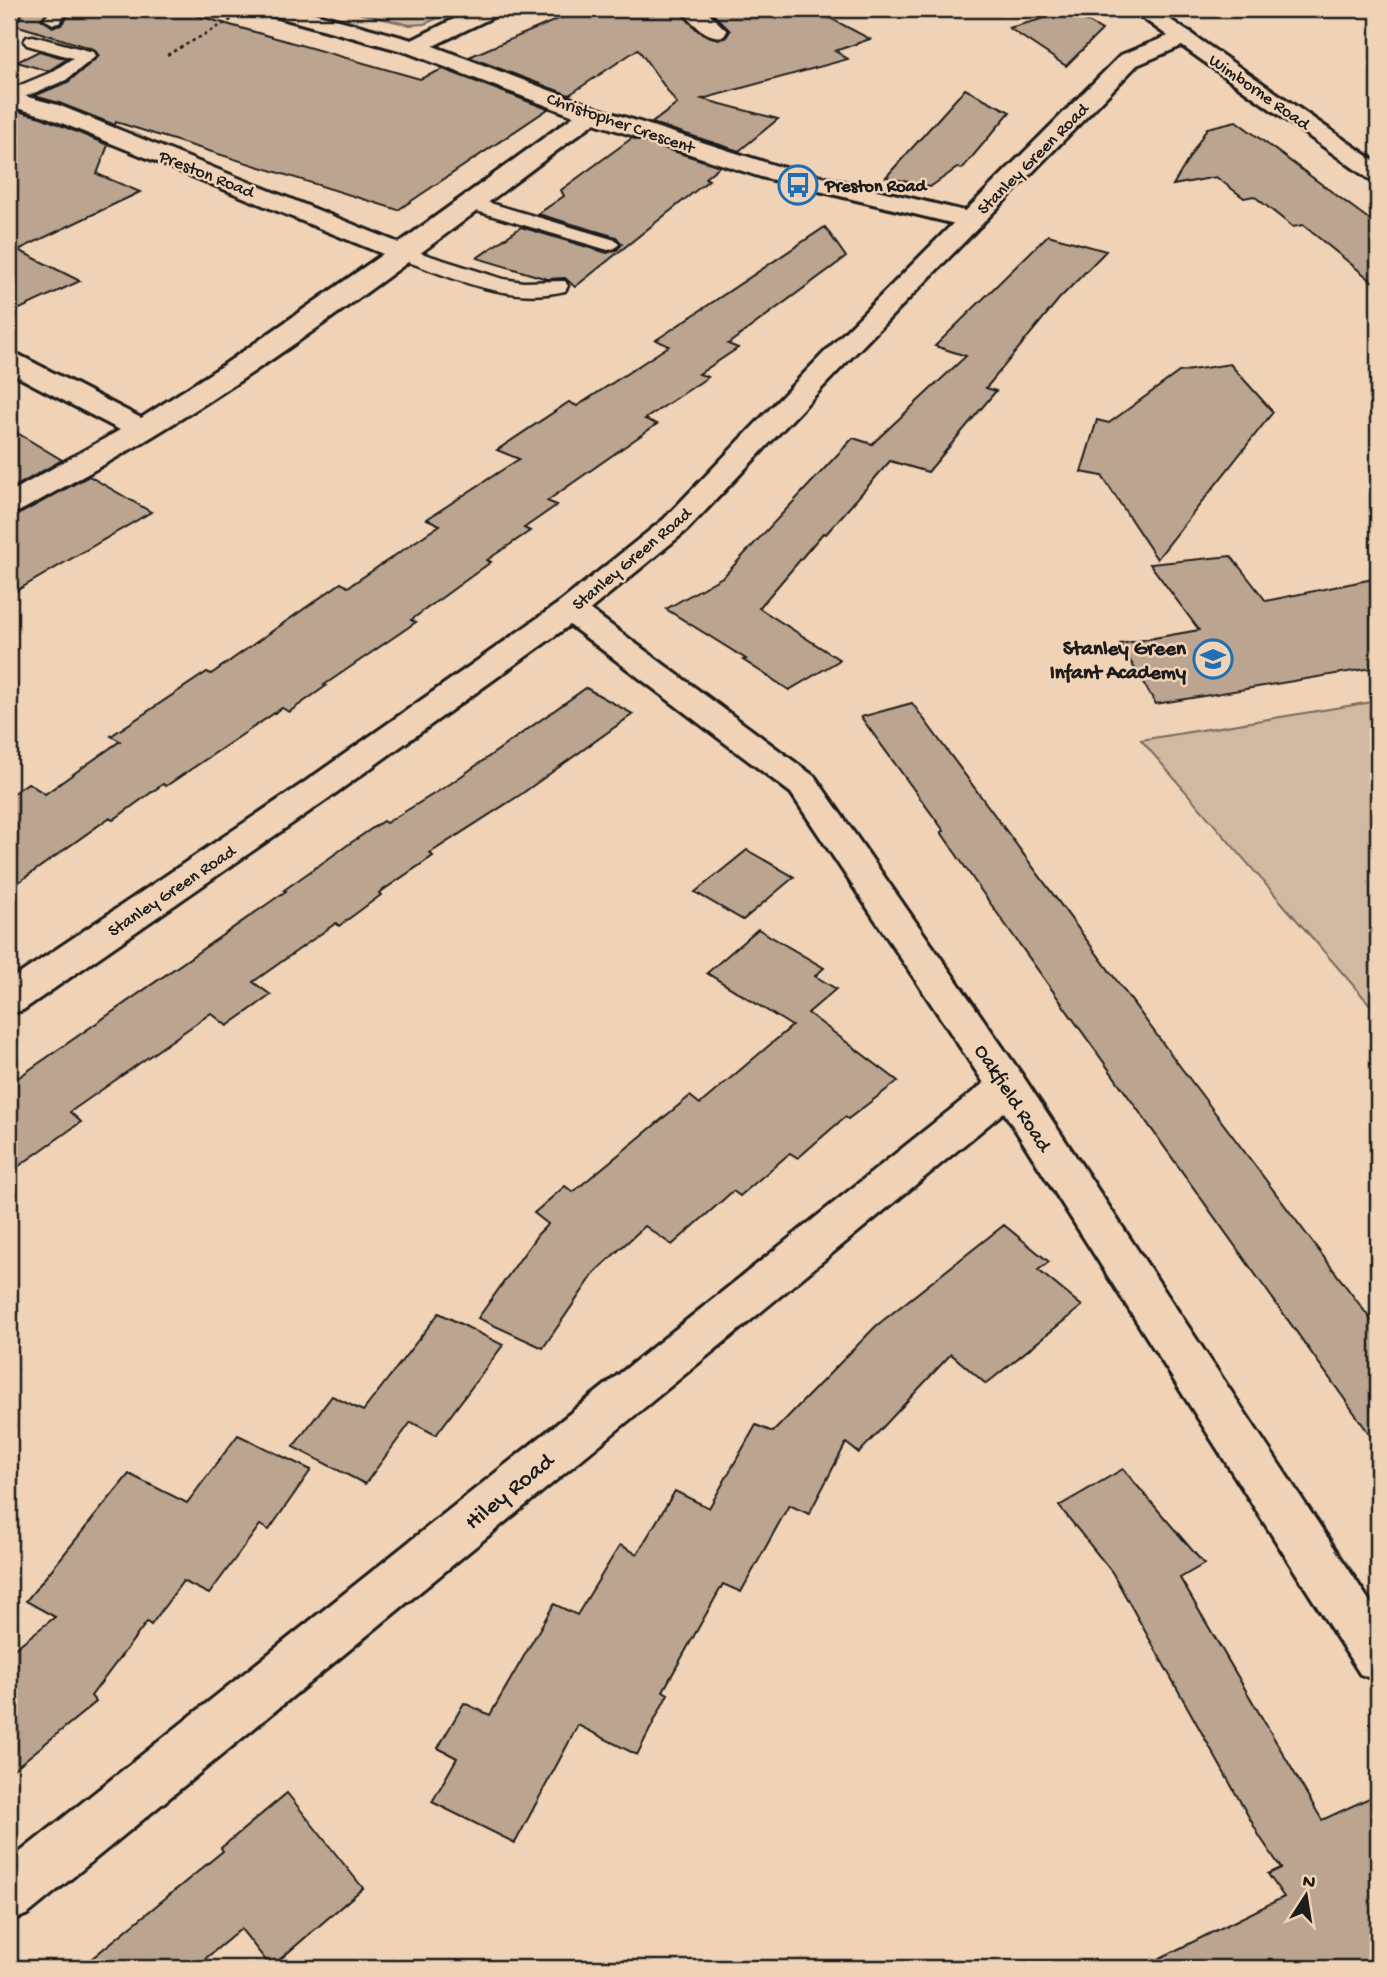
<svg xmlns="http://www.w3.org/2000/svg" width="1387" height="1977" viewBox="0 0 1387 1977" font-family="'Gochi Hand',sans-serif">
<rect width="100%" height="100%" fill="#f0d3b6"/>
<filter id="ink" filterUnits="userSpaceOnUse"><feTurbulence type="fractalNoise" baseFrequency=".0143" numOctaves="2"/><feDisplacementMap in="SourceGraphic" scale="14" xChannelSelector="R" yChannelSelector="G"/><feConvolveMatrix kernelMatrix="1 2 1 2 8 2 1 2 1" color-interpolation-filters="sRGB"/></filter>
<g filter="url(#ink)">
<g fill="#d1b8a0" stroke="#766a5e" stroke-width="2">
<polygon points="340,9 459,9 424,24 410,25"/>
<polygon points="1378,701 1378,1014 1141,740"/>
</g>
<g fill="#bca590" stroke="#1c1c1c" stroke-width="2">
<polygon points="26,9 50,9 41,19 53,27 61,25 74,9 174,9 420,79 443,69 548,109 398,210 116,122 115,125 59,103 34,96 68,82 99,56 94,49 9,23 17,21"/>
<polygon points="582,9 678,9 698,31 718,39 726,37 730,31 708,9 813,9 870,39 835,51 848,59 702,99 778,119 739,151 652,123 677,104 638,49 569,95 469,57"/>
<polygon points="1070,11 1102,30 1066,66 1009,28"/>
<polygon points="39,51 67,59 48,71 17,62"/>
<polygon points="965,89 1010,112 962,169 957,168 930,187 886,177"/>
<polygon points="9,109 41,117 108,145 97,174 140,192 18,250 80,281 9,314"/>
<polygon points="1236,121 1378,226 1378,286 1303,225 1293,227 1254,196 1244,198 1216,177 1173,185 1207,128"/>
<polygon points="632,138 720,166 705,178 709,180 575,287 565,278 547,279 477,258 521,227 607,253 617,250 622,244 616,237 538,214 564,196 561,190"/>
<polygon points="825,227 846,257 728,344 738,348 699,374 708,377 645,419 657,424 547,501 557,505 524,528 530,531 487,560 491,562 411,620 416,622 324,685 326,686 289,712 282,708 166,786 163,784 113,820 109,818 9,889 9,796 28,783 45,794 120,741 111,736 207,672 211,674 341,583 348,587 440,525 427,519 519,459 497,450 569,402 577,406 669,346 656,340"/>
<polygon points="1048,235 1106,251 1059,299 986,388 996,391 928,472 890,461 826,534 823,533 759,608 840,660 789,690 743,660 746,659 666,609 724,576 853,438 872,444 966,356 935,346"/>
<polygon points="1230,364 1273,412 1157,559 1102,476 1081,472 1097,420 1109,423 1179,372"/>
<polygon points="9,428 62,460 9,490"/>
<polygon points="89,476 151,512 9,595 9,516 21,513"/>
<polygon points="1231,556 1266,601 1378,578 1378,667 1156,704 1120,644 1199,630 1150,564"/>
<polygon points="586,688 633,714 520,795 430,853 433,856 379,893 381,895 339,926 336,923 253,982 271,995 227,1026 211,1013 70,1112 81,1122 9,1173 9,1084 286,891 284,890 349,844 383,821 386,823 450,784"/>
<polygon points="912,703 1170,1053 1378,1329 1378,1446 980,889 941,832 944,831 861,717"/>
<polygon points="747,850 794,877 743,920 695,892"/>
<polygon points="758,929 824,968 815,976 836,989 808,1013 898,1081 848,1119 845,1117 798,1158 790,1153 740,1196 733,1191 672,1245 645,1226 596,1271 543,1348 478,1318 538,1234 548,1224 534,1213 565,1186 573,1192 690,1096 700,1104 792,1026 707,973"/>
<polygon points="1004,1225 1049,1262 1038,1270 1082,1306 986,1384 951,1354 859,1453 846,1443 809,1514 789,1505 741,1592 723,1584 663,1691 668,1694 637,1755 578,1725 515,1843 432,1802 457,1758 438,1748 464,1703 490,1715 554,1604 577,1615 620,1545 637,1554 675,1491 709,1508 756,1425 773,1432 876,1326"/>
<polygon points="439,1313 503,1345 436,1435 411,1422 365,1484 293,1447 332,1396 363,1411"/>
<polygon points="238,1435 311,1470 269,1530 260,1525 209,1594 183,1581 151,1625 147,1622 91,1696 96,1702 9,1773 9,1653 55,1617 26,1601 129,1474 187,1503"/>
<polygon points="1123,1469 1204,1564 1180,1578 1322,1820 1378,1794 1378,1968 1140,1968 1284,1897 1268,1874 1281,1868 1260,1837 1112,1572 1059,1506"/>
<polygon points="287,1793 363,1888 271,1967 241,1929 194,1968 80,1968 223,1851 221,1848"/>
</g>
<g fill="none" stroke-linecap="round" stroke-linejoin="round">
<g stroke="#1c1c1c" stroke-width="5">
<g id="lane">
<polygon points="9,9 23,9 15,19 9,20"/>
<polygon points="53,9 71,9 59,23 53,24 44,19"/>
<polygon points="33,36 93,52 96,56 66,80 9,103 9,90 52,72 73,58 27,45 24,41 27,37"/>
<polygon points="470,197 615,240 619,244 615,248 608,250 463,207 460,203 463,199"/>
<path d="M402,247L503,279L523,282L565,281L568,286L565,291C507,305 448,276 395,257L391,253L395,249Z"/>
</g>
</g>
<g stroke="#1c1c1c" stroke-width="6">
<g id="street">
<path d="M264,9H299L412,40L474,9H502L499,14L433,46L599,109L777,166L981,215L985,220L981,225L972,228L761,177L594,123C450,230 307,343 153,436C110,462 64,487 20,511L9,514V493L120,430L9,372V353L19,355L141,418L225,364L383,254L42,115L9,106V92L58,105L399,243L574,116L406,52L267,14Z"/>
<path d="M681,9H704L727,31L724,36C707,40 691,22 681,9Z"/>
<polygon points="570,600 581,603 815,777 1022,1075 1378,1614 1378,1681 1360,1674 1004,1112 28,1914 9,1922 9,1861 984,1083 791,793 559,617 554,610 559,603"/>
</g>
</g>
<g stroke="#1c1c1c" stroke-width="6">
<polygon id="secondary" points="1183,30 1191,32 1194,37 1191,42 1137,65 841,368 686,531 581,617 326,800 23,1010 9,1014 9,981 302,784 559,603 664,519 821,356 1121,55"/>
</g>
<g stroke="#1c1c1c" stroke-width="6">
<polygon id="highway" points="1130,9 1155,9 1378,163 1378,181 1369,179"/>
</g>
<polyline stroke="#1c1c1c" stroke-width="2.5" stroke-dasharray="3.5 3.5" stroke-linecap="butt" points="167,55 240,15"/>
<use href="#lane" fill="#f0d3b6" fill-rule="evenodd"/>
<use href="#street" fill="#f0d3b6" fill-rule="evenodd"/>
<use href="#secondary" fill="#f0d3b6" fill-rule="evenodd"/>
<use href="#highway" fill="#f0d3b6" fill-rule="evenodd"/>
</g>
</g>
<defs>
<g id="bus-ring" transform="scale(2.0125)"><circle r="9.5" fill="#f0d3b6" stroke="#1f6fb2" stroke-width="1.5"/><path d="M-5-6H5V4H4V6H2V4H-2V6H-4V4H-5ZM-3.5-4V0h7V-4ZM-3.5 1.2v1.5H-2V1.2ZM2 1.2v1.5H3.5V1.2Z" fill="#1f6fb2"/></g>
<g id="school-ring" transform="scale(2.0125)"><circle r="9.5" fill="#f0d3b6" stroke="#1f6fb2" stroke-width="1.5"/><path d="M0-5L7-2L0 1L-7-2ZM-4 1L0 2.5L4 1V4Q0 6-4 4Z" fill="#1f6fb2"/></g>
</defs>
<g fill-rule="evenodd">
<use href="#bus-ring" x="798" y="185"/>
<use href="#school-ring" x="1213" y="659"/>
</g>
<g text-anchor="middle" stroke-width="5" stroke-linejoin="round" paint-order="stroke">
<g font-size="18" fill="#1c1c1c" stroke="#f0d3b6">
<text transform="translate(1260 91) rotate(35)" y="6">Wimborne Road</text>
<text transform="translate(621 122) rotate(19)" y="6">Christopher Crescent</text>
<text transform="translate(1032 158) rotate(-45)" y="6">Stanley Green Road</text>
<text transform="translate(207 173) rotate(22)" y="6">Preston Road</text>
<text transform="translate(631 558) rotate(-40)" y="6">Stanley Green Road</text>
<text transform="translate(171 890) rotate(-34)" y="6">Stanley Green Road</text>
</g>
<g font-size="18" font-weight="bold" fill="#1c1c1c" stroke="#f0d3b6" text-anchor="start">
<text x="825" y="191">Preston Road</text>
</g>
<g font-size="21" font-weight="bold" fill="#1c1c1c" stroke="#f0d3b6" text-anchor="end">
<text x="1186" y="654">Stanley Green<tspan x="1186" dy="24">Infant Academy</tspan></text>
</g>
<g font-size="21" fill="#1c1c1c" stroke="#f0d3b6">
<text transform="translate(1014 1097) rotate(57)" y="7">Oakfield Road</text>
</g>
<g font-size="24" fill="#1c1c1c" stroke="#f0d3b6">
<text transform="translate(508 1490) rotate(-39)" y="8">Hiley Road</text>
</g>
</g>
<rect width="1387" height="1977" fill="none" stroke="#f0d3b6" stroke-width="35"/>
<rect x="18" y="18" width="1352" height="1942" fill="none" stroke="#1c1c1c" stroke-width="2.5" filter="url(#ink)"/>
<g transform="translate(1306 1896) rotate(12)" stroke="#f0d3b6" stroke-width="5" paint-order="stroke">
<path d="M0-5L12 26L0 18L-12 26Z" fill="#1c1c1c"/>
<text y="-10" font-size="19" font-weight="bold" text-anchor="middle" fill="#1c1c1c">N</text>
</g>
</svg>
